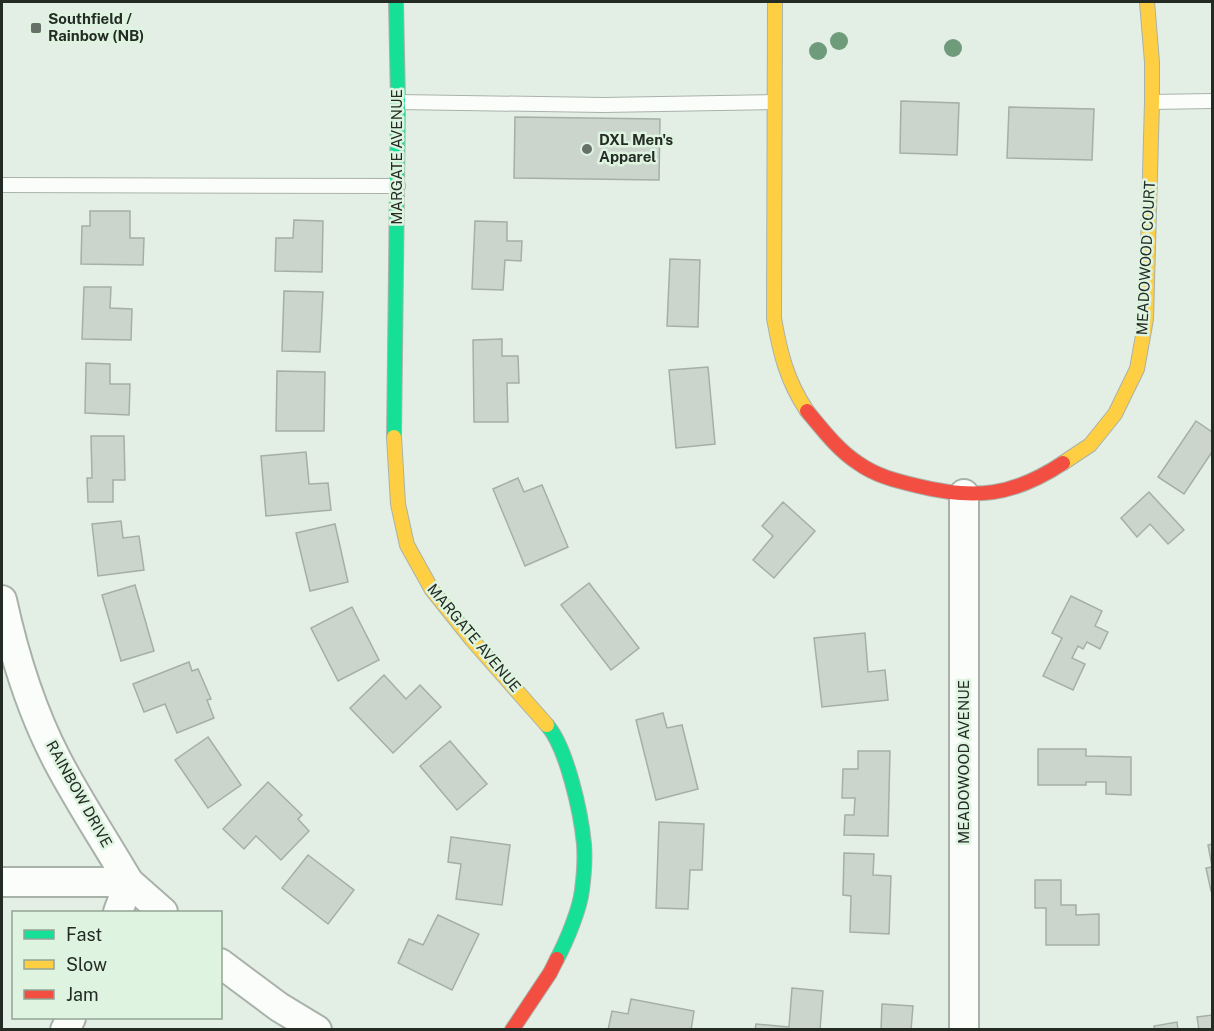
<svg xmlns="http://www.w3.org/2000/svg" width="1214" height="1031" viewBox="0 0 1214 1031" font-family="'Public Sans',sans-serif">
<rect width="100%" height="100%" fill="#e3efe4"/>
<g fill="#cbd5cc" stroke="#a5afa6" stroke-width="1.5">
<polygon points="901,101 959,103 957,155 900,153"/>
<polygon points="1009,107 1094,109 1092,160 1007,158"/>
<polygon points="515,117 660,119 659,180 514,178"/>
<polygon points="90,211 130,211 130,238 144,238 143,265 81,264 82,226 90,226"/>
<polygon points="294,220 323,221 322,272 275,271 276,238 293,238"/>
<polygon points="475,221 507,222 507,241 522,241 521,261 505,260 503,290 472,289"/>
<polygon points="670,259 700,260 698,327 667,326"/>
<polygon points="84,287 111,287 110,308 132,309 131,340 82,339"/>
<polygon points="284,291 323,292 320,352 282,351"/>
<polygon points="502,339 502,356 518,356 519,383 507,383 508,422 474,422 473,340"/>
<polygon points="86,363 110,364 110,384 130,384 129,415 85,413"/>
<polygon points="708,367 715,444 676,448 669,370"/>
<polygon points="277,371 325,372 324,431 276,431"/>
<polygon points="1196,421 1212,432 1212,452 1184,494 1158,477"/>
<polygon points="91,436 124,436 125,480 113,480 113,502 88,502 87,478 92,478"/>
<polygon points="306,452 309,484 328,483 331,510 266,516 261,456"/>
<polygon points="518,478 524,492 542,485 568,547 525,566 493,489"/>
<polygon points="1149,492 1184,530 1168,544 1150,524 1137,537 1121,518"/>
<polygon points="783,502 815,531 774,578 753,560 773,536 762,526"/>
<polygon points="121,521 123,538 139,536 144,570 98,576 92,524"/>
<polygon points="335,524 348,582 310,591 296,533"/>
<polygon points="589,583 639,648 611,670 561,605"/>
<polygon points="135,585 154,651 121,661 102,595"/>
<polygon points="1071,596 1102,611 1095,626 1108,632 1100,649 1087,642 1083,649 1078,646 1072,658 1085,664 1073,690 1043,676 1062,638 1052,633"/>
<polygon points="352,607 379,660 338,681 311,628"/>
<polygon points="865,633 868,672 885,670 888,700 822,707 814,638"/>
<polygon points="189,662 192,671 198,669 211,699 207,700 214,718 177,733 165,704 144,712 133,684"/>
<polygon points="384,675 406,699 420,685 441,707 393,753 350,708"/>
<polygon points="663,713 667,728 682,725 698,789 656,800 636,720"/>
<polygon points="208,737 241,785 208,808 175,760"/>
<polygon points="450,741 487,784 457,810 420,766"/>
<polygon points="1038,749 1086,749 1086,756 1131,757 1131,795 1106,794 1106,782 1086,782 1086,785 1038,785"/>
<polygon points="858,751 890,751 888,836 844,835 845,815 854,815 855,798 842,798 843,769 858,769"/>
<polygon points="268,782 302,815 298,819 309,831 281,860 256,836 244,849 223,829"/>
<polygon points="659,822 704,824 702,870 690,870 688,909 656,908"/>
<polygon points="451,837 510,845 502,905 456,899 461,864 448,862"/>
<polygon points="1212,844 1212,866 1208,845"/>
<polygon points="844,853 874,854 873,875 891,876 889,934 850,932 851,896 843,895"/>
<polygon points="308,855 354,890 328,924 282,888"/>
<polygon points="1212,867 1212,891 1211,891 1206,868"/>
<polygon points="1035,880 1061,880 1061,905 1076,905 1076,915 1099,914 1099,945 1046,945 1046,908 1035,908"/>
<polygon points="438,915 479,934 452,990 398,963 409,939 423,945"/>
<polygon points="792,988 823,991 820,1030 755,1030 756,1024 789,1027"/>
<polygon points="631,999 694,1011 691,1030 608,1030 612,1011 628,1014"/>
<polygon points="882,1004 913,1006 911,1030 881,1030"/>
<polygon points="1212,1015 1212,1030 1199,1030 1197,1017"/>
<polygon points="1177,1022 1178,1030 1155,1030 1154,1026"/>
</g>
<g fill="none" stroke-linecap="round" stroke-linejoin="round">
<g stroke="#a9b2aa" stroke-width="16">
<g id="lane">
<polyline points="398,102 603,105 774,102"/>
<polyline points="1152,102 1212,101"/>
<polyline points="2,185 398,186"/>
</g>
</g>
<g stroke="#a9b2aa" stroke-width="32">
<g id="street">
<path d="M2,600C14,655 31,710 57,760C79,802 105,841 129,882L118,912"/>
<polyline points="2,882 129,882 163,912"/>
<polyline points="220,963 279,1007 317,1030"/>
<polyline points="65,1030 71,1018"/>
<polyline points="964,1030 964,494"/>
</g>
</g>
<g stroke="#a9b2aa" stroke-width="16">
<g id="fast">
<polyline points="394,437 398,102 396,2"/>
<path d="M547,725C567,748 581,813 584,844C585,858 584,875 582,890C580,909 566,942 557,959"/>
</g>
</g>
<g stroke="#a9b2aa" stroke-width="16">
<g id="slow">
<path d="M775,2L774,318C780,353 787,381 807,411"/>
<polyline points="394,437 398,504 407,545 432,590 472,640 547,725"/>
<polyline points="1063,463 1090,445 1115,414 1137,369 1146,319 1152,102 1152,62 1147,2"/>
</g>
</g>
<g stroke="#a9b2aa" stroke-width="16">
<g id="jam">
<path d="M807,411C823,430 838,450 858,463C876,476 897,481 918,486C975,500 1013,496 1063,463"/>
<polyline points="512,1030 550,973 557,959"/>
</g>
</g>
<use href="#lane" stroke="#fbfdfb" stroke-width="14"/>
<use href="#street" stroke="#fbfdfb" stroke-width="28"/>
<use href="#fast" stroke="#16e098" stroke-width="14"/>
<use href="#slow" stroke="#ffcf43" stroke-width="14"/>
<use href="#jam" stroke="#f24e42" stroke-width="14"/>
</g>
<g fill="#6e9b7a">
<circle cx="839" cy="41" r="9"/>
<circle cx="953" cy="48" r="9"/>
<circle cx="818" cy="51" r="9"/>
</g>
<g fill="#667067" stroke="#def4e0" stroke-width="2">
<rect x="30" y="22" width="12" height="12" rx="3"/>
<circle cx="587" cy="149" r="6"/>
</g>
<g text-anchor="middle" stroke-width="5" stroke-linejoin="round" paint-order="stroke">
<g font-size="15" font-weight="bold" fill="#232b24" stroke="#def4e0" text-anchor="start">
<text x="48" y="24">Southfield /<tspan x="48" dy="17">Rainbow (NB)</tspan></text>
<text x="599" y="145">DXL Men's<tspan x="599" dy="17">Apparel</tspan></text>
</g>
<g font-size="15" fill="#232b24" stroke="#def4e0">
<text transform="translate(397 157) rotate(-90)" y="5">MARGATE AVENUE</text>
<text transform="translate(1146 258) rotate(-87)" y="5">MEADOWOOD COURT</text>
<text transform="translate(474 638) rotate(50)" y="5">MARGATE AVENUE</text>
<text transform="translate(964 762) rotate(-90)" y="5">MEADOWOOD AVENUE</text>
<text transform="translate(79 794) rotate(61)" y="5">RAINBOW DRIVE</text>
</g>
</g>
<rect width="1214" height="1031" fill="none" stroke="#232b24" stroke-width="6"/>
<rect x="12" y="911" width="210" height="108" fill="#def4e0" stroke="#93a495" stroke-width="1.5"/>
<rect x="24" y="930" width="30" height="9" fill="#16e098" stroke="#93a495" stroke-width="1.5"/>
<text x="66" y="941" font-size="18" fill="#232b24">Fast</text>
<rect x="24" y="960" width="30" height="9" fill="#ffcf43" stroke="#93a495" stroke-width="1.5"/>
<text x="66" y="971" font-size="18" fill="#232b24">Slow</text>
<rect x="24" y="990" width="30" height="9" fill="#f24e42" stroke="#93a495" stroke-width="1.5"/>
<text x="66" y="1001" font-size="18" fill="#232b24">Jam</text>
</svg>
